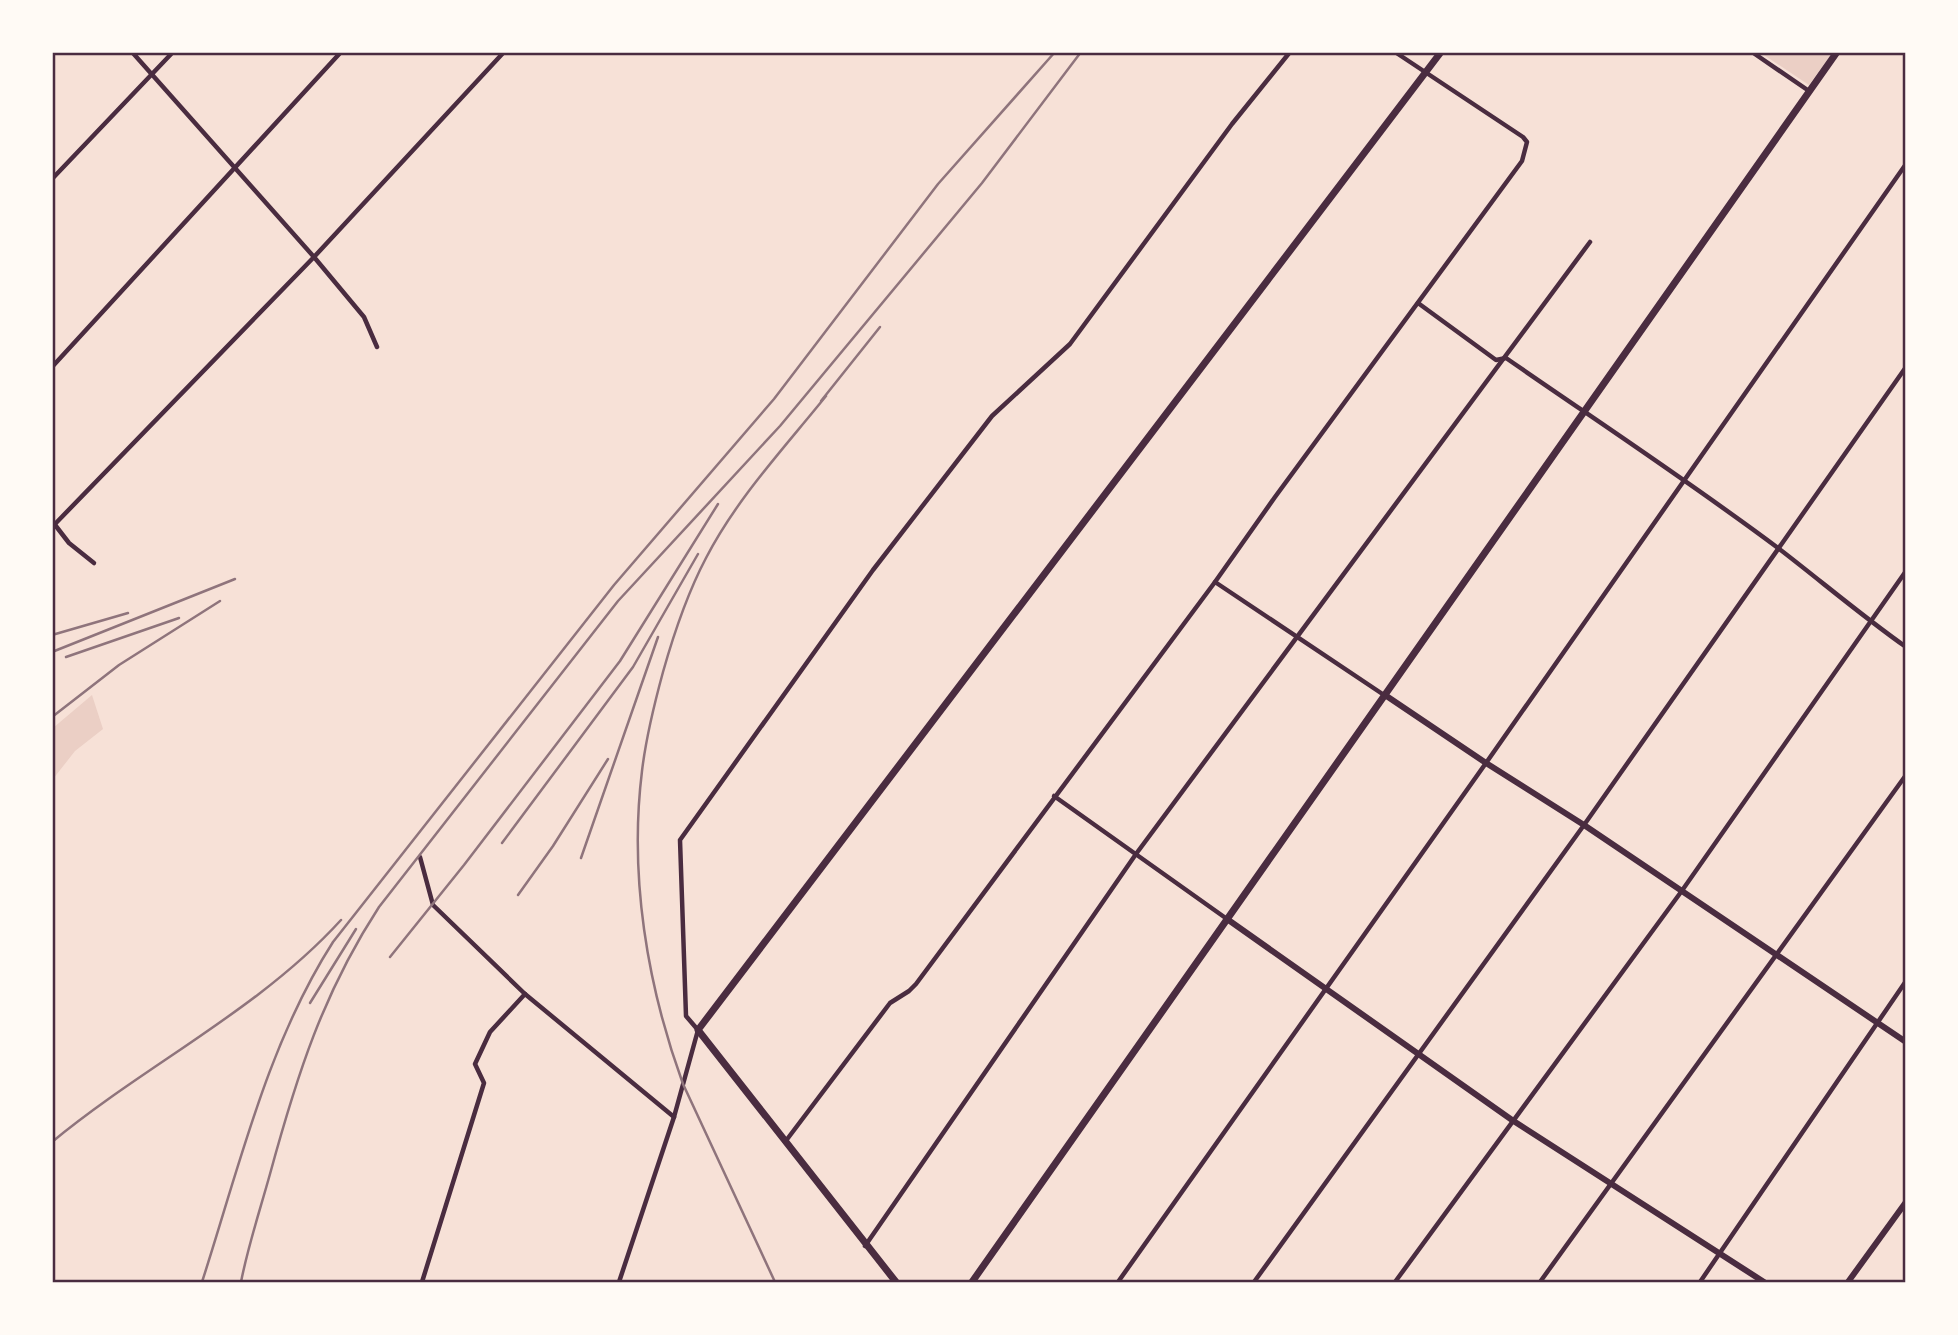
<svg xmlns="http://www.w3.org/2000/svg" width="1958" height="1335" viewBox="0 0 1958 1335" font-family="Mulish,sans-serif">
<rect width="100%" height="100%" fill="#f7e1d7"/>
<g fill="#ebcfc5">
<polygon points="1761,53 1832,53 1809,85"/>
<polygon points="92,695 103,729 75,751 53,779 53,728"/>
</g>
<g fill="none" stroke-linecap="round" stroke-linejoin="round">
<g stroke="#4a2c40" stroke-width="4.5">
<polyline points="132,52 314,257 364,317 377,347"/>
<polyline points="1752,52 1809,91"/>
<polyline points="52,179 173,52"/>
<path d="M1418,303L1496,360L1506,358C1597,421 1690,482 1778,548C1821,581 1862,616 1906,647"/>
<polyline points="52,367 341,52"/>
<polyline points="52,521 69,543 94,563"/>
<polyline points="55,524 314,257 504,52"/>
<polyline points="1215,582 1384,695"/>
<polyline points="1054,796 1227,919"/>
<polyline points="420,857 433,905 525,994 674,1117"/>
<polyline points="785,1142 890,1003 909,991 916,984 1215,582 1275,497 1522,161 1527,142 1523,137 1395,52"/>
<polyline points="865,1246 1136,854 1590,242"/>
<polyline points="422,1282 484,1083 475,1064 490,1032 525,994"/>
<polyline points="619,1282 674,1117 698,1030 686,1016 680,840 873,570 992,416 1070,344 1232,124 1290,52"/>
<polyline points="1118,1282 1486,763 1906,164"/>
<polyline points="1254,1282 1584,825 1906,367"/>
<polyline points="1395,1282 1681,892 1906,571"/>
<polyline points="1540,1282 1906,775"/>
<polyline points="1700,1282 1906,981"/>
</g>
<g stroke="#4a2c40" stroke-width="6">
<polyline points="1385,695 1486,763 1584,825 1906,1042"/>
<polyline points="1227,919 1512,1120 1764,1282"/>
<polyline points="1848,1282 1906,1202"/>
</g>
<g stroke="#4a2c40" stroke-width="7">
<polyline points="896,1282 698,1030 1441,52"/>
<polyline points="972,1282 1837,52"/>
</g>
<g stroke="#8f747c" stroke-width="2.5">
<polyline points="821,401 880,327"/>
<polyline points="52,635 128,613"/>
<polyline points="52,652 235,579"/>
<polyline points="66,657 179,618"/>
<polyline points="52,717 119,665 220,601"/>
<polyline points="502,843 633,667 698,554"/>
<polyline points="581,858 658,637"/>
<polyline points="518,895 553,846 608,759"/>
<polyline points="390,957 464,865 620,661 718,504"/>
<polyline points="310,1003 356,929"/>
<path d="M52,1142C145,1065 259,1010 341,920"/>
<path d="M202,1282C239,1168 267,1045 333,942L614,585L774,399L938,184L1055,52"/>
<path d="M241,1282C248,1246 260,1210 270,1174C297,1075 323,993 379,907L618,601L780,426L982,183L1081,52"/>
<path d="M775,1282L683,1084C647,985 629,876 642,771C646,737 654,705 663,672C674,633 687,594 706,558C737,498 785,447 826,396"/>
</g>
</g>
<rect width="1958" height="1335" fill="none" stroke="#fffaf5" stroke-width="108"/>
<rect x="54" y="54" width="1850" height="1227" fill="none" stroke="#4a2c40" stroke-width="2.5"/>
</svg>
